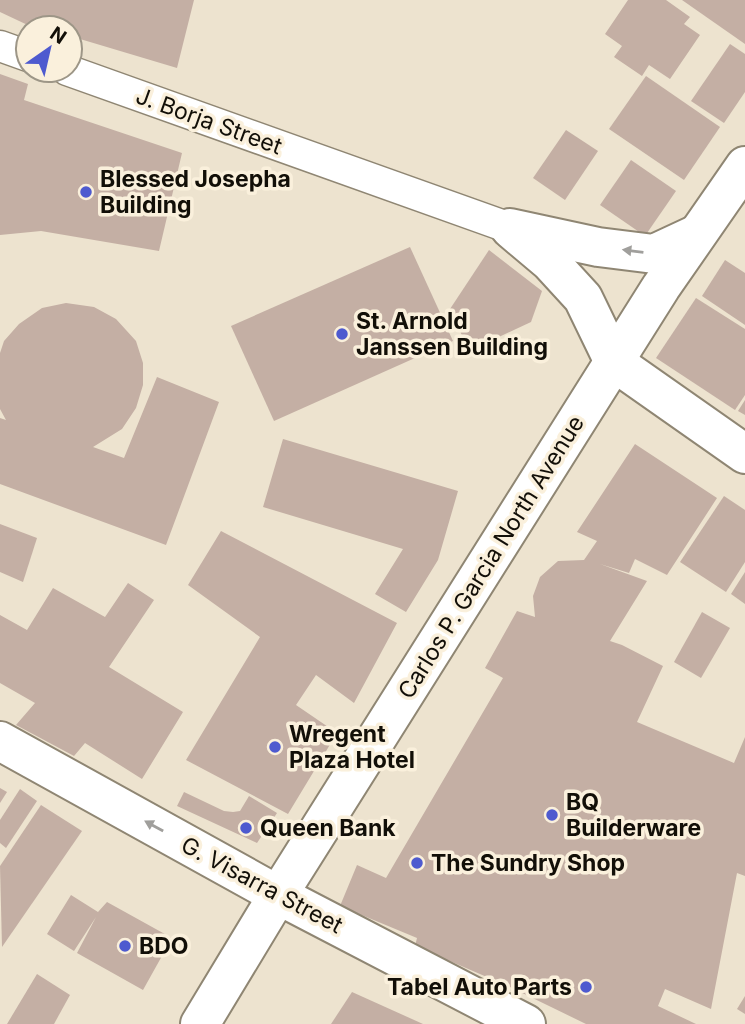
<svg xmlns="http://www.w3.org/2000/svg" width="745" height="1024" viewBox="0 0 745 1024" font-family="Inter,sans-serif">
<rect width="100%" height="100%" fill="#ede3cf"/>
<g fill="#c4afa4">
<polygon points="0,0 194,0 177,68 70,36 70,28 34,28 0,12"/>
<polygon points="628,0 666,0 690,17 684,24 700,35 670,79 649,65 642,76 614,57 622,46 605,34"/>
<polygon points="682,0 745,0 745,44"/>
<polygon points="730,44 745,54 745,92 724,123 691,101"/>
<polygon points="0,74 28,84 24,100 182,153 159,251 41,231 0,235"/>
<polygon points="646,76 720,127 684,180 609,129"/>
<polygon points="566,130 598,151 565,200 533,178"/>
<polygon points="631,160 676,191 645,236 600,205"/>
<polygon points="410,247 453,341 274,421 231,326"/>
<polygon points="489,250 542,291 531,322 469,351 450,309"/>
<polygon points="725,260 745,273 745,325 702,296"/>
<polygon points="696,298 745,329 745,395 735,410 656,358"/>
<polygon points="66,303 94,307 116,319 136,341 143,363 143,385 136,408 122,429 93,447 124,458 157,377 219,402 166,545 0,484 0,418 6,420 0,409 0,353 4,341 19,324 42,308"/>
<polygon points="745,400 745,415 738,411"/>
<polygon points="283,439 458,491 438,560 406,612 375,594 403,549 263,507"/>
<polygon points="635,444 717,498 667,575 635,559 629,573 600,564 647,581 610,641 622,645 663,666 637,722 734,763 745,737 745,876 737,873 711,1009 665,989 658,1006 696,1024 586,1024 510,987 415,946 417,938 340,906 357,865 386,878 503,678 485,668 517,611 535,617 533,596 540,577 558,561 584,560 597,541 577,532"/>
<polygon points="724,496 745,510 745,562 726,592 680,562"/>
<polygon points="0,524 37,538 23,582 0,572"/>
<polygon points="221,531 397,623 354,703 316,675 296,705 337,733 288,814 186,760 260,637 188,585"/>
<polygon points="745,572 745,604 731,594"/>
<polygon points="128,583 154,600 109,667 183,712 142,779 85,743 74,756 16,725 35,703 0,683 0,615 27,630 53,588 105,617"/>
<polygon points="702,612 730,628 701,678 674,662"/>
<polygon points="0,788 7,792 0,803"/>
<polygon points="20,789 37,801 6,848 0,843 0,820"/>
<polygon points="184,792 224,811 233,812 240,811 249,796 277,813 257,843 177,806"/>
<polygon points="41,805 82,831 2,947 0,866"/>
<polygon points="71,895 98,912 107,902 172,938 143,990 77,953 96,917 74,951 47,934"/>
<polygon points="37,974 70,995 54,1024 7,1024"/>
<polygon points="352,992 423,1024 331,1024"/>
<polygon points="745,996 745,1014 737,1009"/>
</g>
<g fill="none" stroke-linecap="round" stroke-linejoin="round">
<g stroke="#8f8673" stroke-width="33">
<g id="street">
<polyline points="0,46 28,56"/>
<polyline points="67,70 510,228"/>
</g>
</g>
<g stroke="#8f8673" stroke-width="42">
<g id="secondary">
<polyline points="614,362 745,454"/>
<polyline points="0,741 278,895 526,1024"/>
</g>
</g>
<g stroke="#8f8673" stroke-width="42">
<g id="primary">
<polyline points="510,228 598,247 654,254 697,234"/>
<polyline points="512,230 550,262 583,298 614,362"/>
<polyline points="200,1024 278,895 661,287 745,166"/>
</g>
</g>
<use href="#street" stroke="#fff" stroke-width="30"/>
<use href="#secondary" stroke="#fff" stroke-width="38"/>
<use href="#primary" stroke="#fff" stroke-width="38"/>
</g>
<defs><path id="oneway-solid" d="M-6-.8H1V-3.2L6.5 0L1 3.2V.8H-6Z" transform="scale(1.75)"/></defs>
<g fill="#a09f9c">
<use href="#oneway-solid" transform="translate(633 251) rotate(-173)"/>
<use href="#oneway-solid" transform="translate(154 826) rotate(-151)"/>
</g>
<g fill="#4e5acf" stroke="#faf0dc" stroke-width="2.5">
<circle cx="86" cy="192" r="7"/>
<circle cx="342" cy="334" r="7"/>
<circle cx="275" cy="747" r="7"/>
<circle cx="552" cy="815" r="7"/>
<circle cx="246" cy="828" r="7"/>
<circle cx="417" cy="863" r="7"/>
<circle cx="125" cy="946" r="7"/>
<circle cx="586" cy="987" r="7"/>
</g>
<g text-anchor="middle" stroke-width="7" stroke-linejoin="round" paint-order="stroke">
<g font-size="23" fill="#120f08" stroke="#faf0dc">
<text transform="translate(209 121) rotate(20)" y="8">J. Borja Street</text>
<text transform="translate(491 557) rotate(-58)" y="8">Carlos P. Garcia North Avenue</text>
<text transform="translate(262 885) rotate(28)" y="8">G. Visarra Street</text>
</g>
<g font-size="23" font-weight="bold" fill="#120f08" stroke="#faf0dc" text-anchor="start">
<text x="100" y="187">Blessed Josepha<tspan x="100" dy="26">Building</tspan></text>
<text x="356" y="329">St. Arnold<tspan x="356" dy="26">Janssen Building</tspan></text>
<text x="289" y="742">Wregent<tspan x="289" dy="26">Plaza Hotel</tspan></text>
<text x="566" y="810">BQ<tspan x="566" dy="26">Builderware</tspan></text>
<text x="260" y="836">Queen Bank</text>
<text x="431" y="871">The Sundry Shop</text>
<text x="139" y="954">BDO</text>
<text x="572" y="995" text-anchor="end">Tabel Auto Parts</text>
</g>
</g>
<g transform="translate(49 49) rotate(34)"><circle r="33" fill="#faf0dc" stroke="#9d9687" stroke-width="2"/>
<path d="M0-5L12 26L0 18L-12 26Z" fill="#4e5acf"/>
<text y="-10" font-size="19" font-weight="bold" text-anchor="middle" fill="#120f08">N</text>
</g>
</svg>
